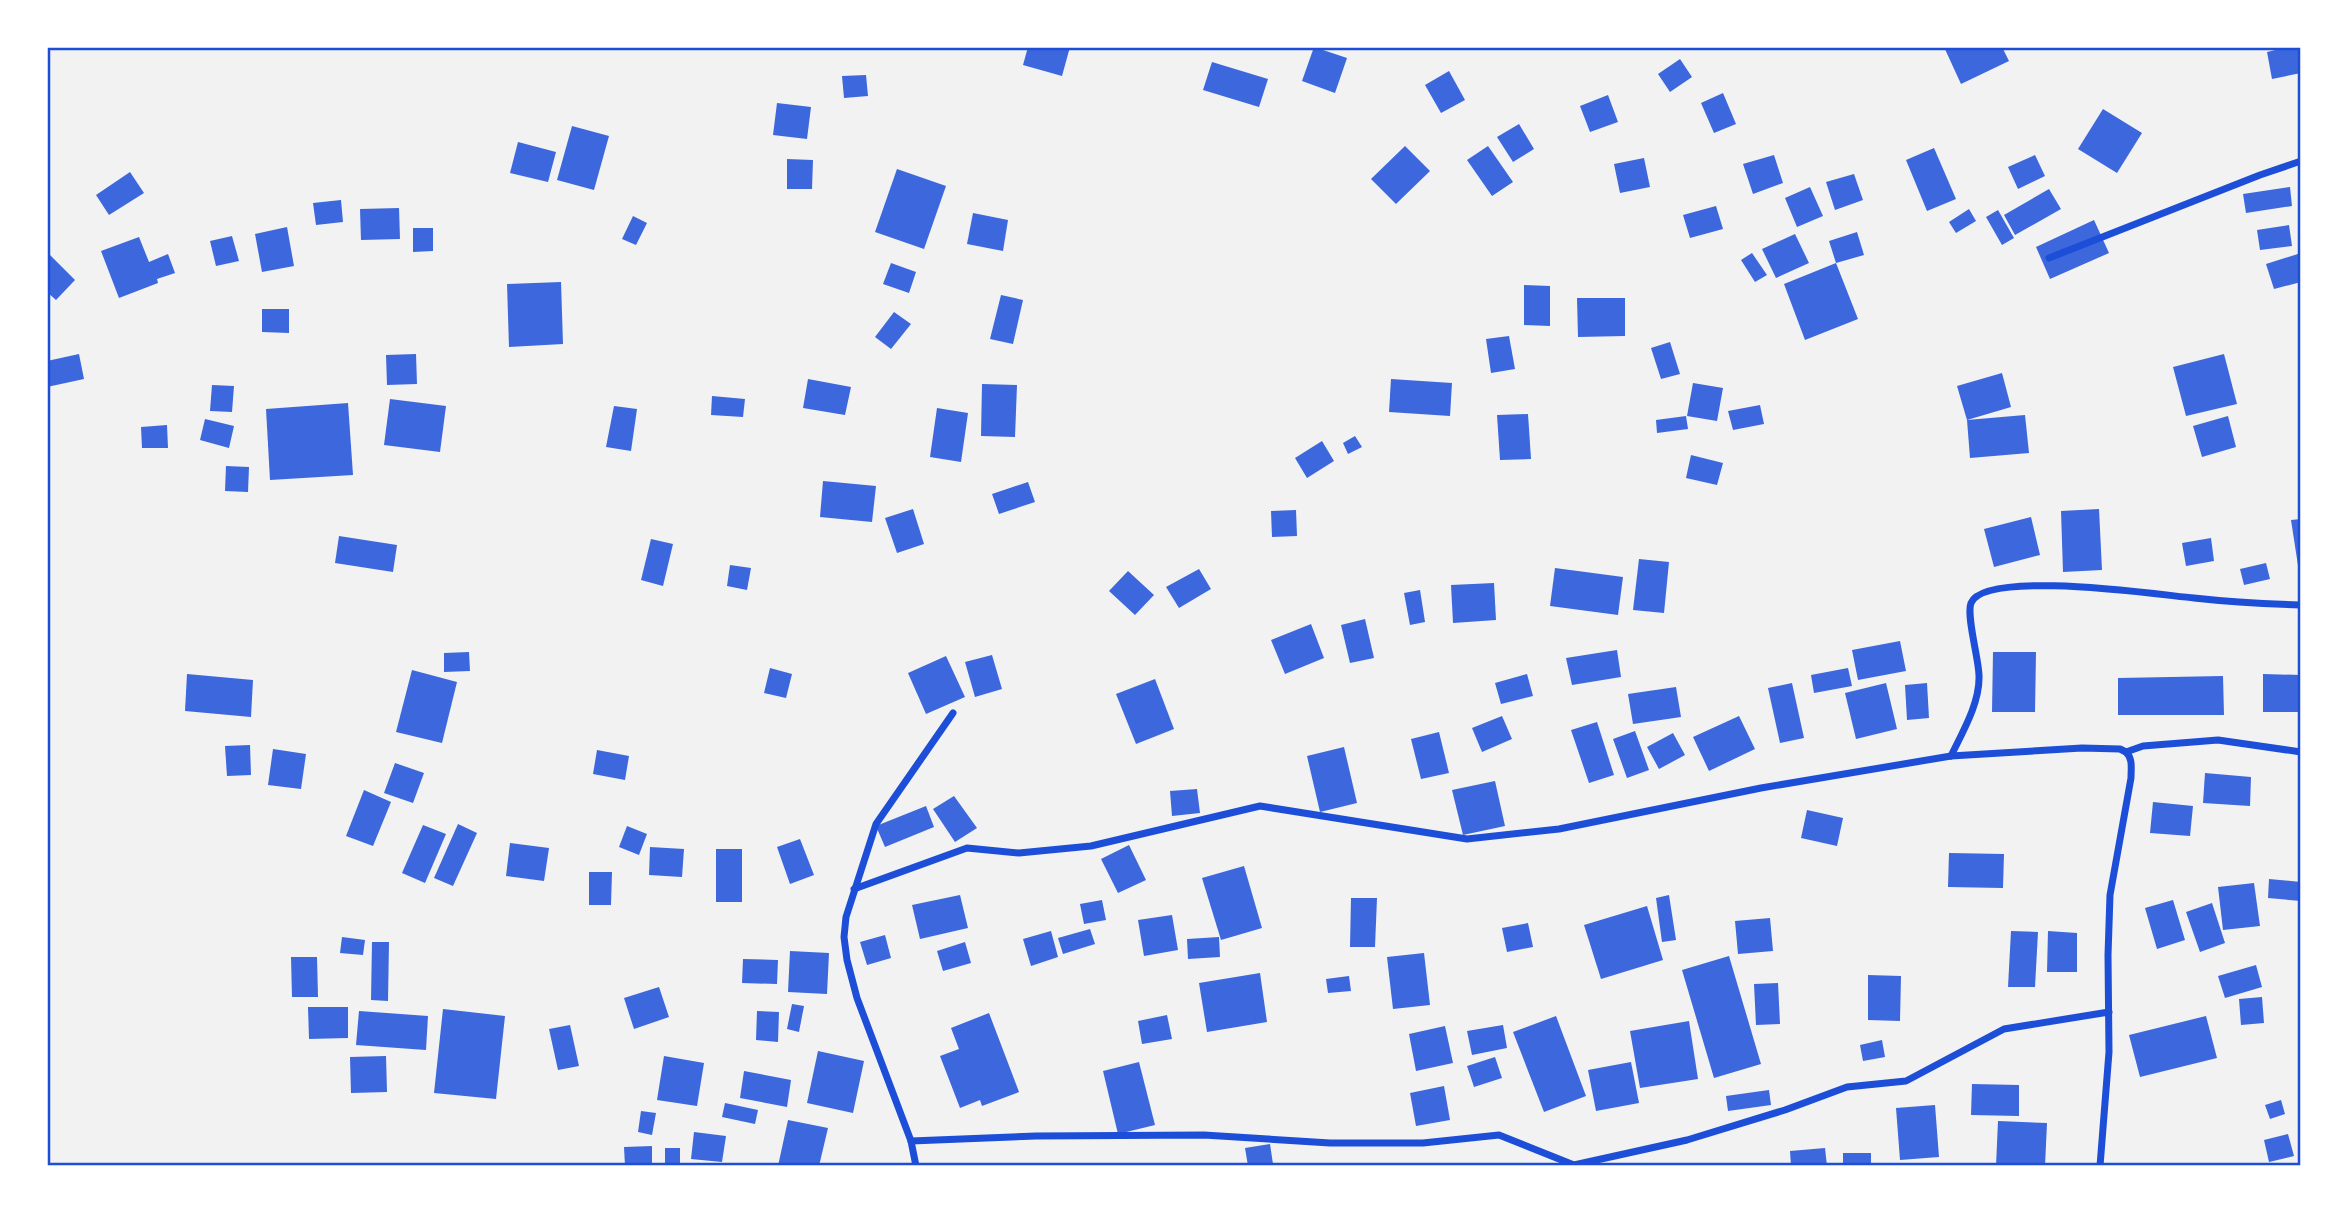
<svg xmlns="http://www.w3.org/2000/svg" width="2348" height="1213" viewBox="0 0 2348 1213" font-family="Mulish,sans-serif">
<rect width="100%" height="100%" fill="#f2f2f2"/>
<g fill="#3d67dc">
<polygon points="1028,47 1070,47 1062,76 1023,65"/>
<polygon points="1314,47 1347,58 1335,93 1302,81"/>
<polygon points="1944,47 2002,47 2009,61 1961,84"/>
<polygon points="2288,47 2299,47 2301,73 2272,79 2267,52"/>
<polygon points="1680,59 1692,77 1670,92 1658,74"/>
<polygon points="1212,62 1268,79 1259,107 1203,90"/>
<polygon points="1449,71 1465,100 1441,113 1425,85"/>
<polygon points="866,75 868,96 844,98 842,76"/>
<polygon points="1723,93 1736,124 1714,133 1701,103"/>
<polygon points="1608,95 1618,122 1590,132 1580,106"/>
<polygon points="777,103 811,107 807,139 773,135"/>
<polygon points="2103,109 2142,133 2117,173 2078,149"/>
<polygon points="1519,124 1534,149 1513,162 1497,137"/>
<polygon points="572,126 609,136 594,190 557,180"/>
<polygon points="518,142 556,152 548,182 510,173"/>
<polygon points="1405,146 1430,171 1396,204 1371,179"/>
<polygon points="1488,146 1513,182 1492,196 1467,160"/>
<polygon points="1934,148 1956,199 1927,211 1906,160"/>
<polygon points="1774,155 1783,183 1753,194 1743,164"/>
<polygon points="2035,155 2045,176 2018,189 2008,167"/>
<polygon points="1644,158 1650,187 1620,193 1614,164"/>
<polygon points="787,159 813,160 812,189 787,189"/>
<polygon points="897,169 946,186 924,249 875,232"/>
<polygon points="130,172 144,193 109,215 96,195"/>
<polygon points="1854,174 1863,200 1835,210 1826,182"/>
<polygon points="1810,187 1823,216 1797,227 1785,198"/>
<polygon points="2290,187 2292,206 2246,213 2243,194"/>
<polygon points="2049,189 2061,209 2015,235 2004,215"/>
<polygon points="341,200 343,222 316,225 313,203"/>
<polygon points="1716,206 1723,229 1690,238 1683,215"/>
<polygon points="399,208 400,239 361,240 360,209"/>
<polygon points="1969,209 1976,221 1956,233 1949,222"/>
<polygon points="1998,210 2014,238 2002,245 1986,217"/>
<polygon points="973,213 1008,220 1003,251 967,244"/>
<polygon points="633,216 647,223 636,245 622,239"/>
<polygon points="2094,220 2109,253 2050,279 2036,247"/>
<polygon points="2289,225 2292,246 2260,250 2257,230"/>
<polygon points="287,227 294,266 262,272 255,234"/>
<polygon points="413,228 433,228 433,251 413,252"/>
<polygon points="1857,232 1864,255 1836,263 1829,241"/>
<polygon points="1795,234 1809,263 1776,278 1762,249"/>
<polygon points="232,236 239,261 216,266 210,241"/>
<polygon points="139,237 149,262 168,254 175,273 157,279 158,283 119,298 101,251"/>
<polygon points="1752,253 1767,275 1755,282 1741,260"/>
<polygon points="2301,253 2301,282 2274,289 2266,264"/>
<polygon points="49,254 75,280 56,300 47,292"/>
<polygon points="891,263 916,272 909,293 883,284"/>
<polygon points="1836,263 1858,319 1805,340 1784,284"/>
<polygon points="561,282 563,344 509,347 507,284"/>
<polygon points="1524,285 1550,286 1550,326 1524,325"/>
<polygon points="1001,295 1023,300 1013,344 990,339"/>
<polygon points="1577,298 1625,298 1625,336 1578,337"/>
<polygon points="262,309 289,309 289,333 262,332"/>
<polygon points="894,312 911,324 891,349 875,337"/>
<polygon points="1509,336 1515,369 1491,373 1486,339"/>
<polygon points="1670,342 1680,374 1661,379 1651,348"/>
<polygon points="79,354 84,379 47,387 47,361"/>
<polygon points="416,354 417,384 387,385 386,355"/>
<polygon points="2224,354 2237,404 2186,416 2173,367"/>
<polygon points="2002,373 2011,407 1967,420 1957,386"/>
<polygon points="808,379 851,387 845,415 803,408"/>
<polygon points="1391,379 1452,383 1450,416 1389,412"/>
<polygon points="1693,383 1723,388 1717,421 1687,416"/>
<polygon points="982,384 1017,385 1015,437 981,436"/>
<polygon points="212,385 234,386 232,412 210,411"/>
<polygon points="712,396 745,399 743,417 711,415"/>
<polygon points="390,399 446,406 440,452 384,445"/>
<polygon points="348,403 353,475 270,480 266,409"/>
<polygon points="1760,405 1764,424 1733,430 1728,411"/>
<polygon points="614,406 637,409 631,451 606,447"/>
<polygon points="937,408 968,413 961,462 930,457"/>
<polygon points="1528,414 1531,459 1500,460 1497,415"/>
<polygon points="2025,415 2029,453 1970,458 1967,420"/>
<polygon points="1686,416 1688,429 1657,433 1656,420"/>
<polygon points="2228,416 2236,447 2202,457 2193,426"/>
<polygon points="205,419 234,426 229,448 200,440"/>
<polygon points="167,425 168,448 142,448 141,427"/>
<polygon points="1355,436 1362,447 1348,454 1343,443"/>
<polygon points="1322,441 1334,461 1307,478 1295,458"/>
<polygon points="1691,455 1723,463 1717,485 1686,478"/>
<polygon points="226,466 249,467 248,492 225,491"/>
<polygon points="823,481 876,486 872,522 820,517"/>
<polygon points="1028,482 1035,502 999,514 992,494"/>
<polygon points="913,509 924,544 897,553 885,518"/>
<polygon points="2099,509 2102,570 2063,572 2061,511"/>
<polygon points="1296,510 1297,536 1272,537 1271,511"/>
<polygon points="2031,517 2040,555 1994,567 1984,529"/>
<polygon points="2301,519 2301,572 2299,572 2291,520"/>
<polygon points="339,536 397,545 393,572 335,563"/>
<polygon points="2211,538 2214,561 2186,566 2182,543"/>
<polygon points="651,539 673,544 663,586 641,580"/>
<polygon points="1639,559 1669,562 1664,613 1633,610"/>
<polygon points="2266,563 2270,579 2244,585 2240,569"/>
<polygon points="730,565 751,568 747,590 727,586"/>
<polygon points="1555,568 1623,577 1618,615 1550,606"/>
<polygon points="1199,569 1211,589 1179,608 1166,587"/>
<polygon points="1128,571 1154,595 1135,615 1109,591"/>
<polygon points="1494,583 1496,620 1453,623 1451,585"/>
<polygon points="1420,590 1425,622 1410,625 1404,593"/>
<polygon points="1365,619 1374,658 1350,663 1341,625"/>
<polygon points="1311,624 1324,658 1285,674 1271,640"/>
<polygon points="1900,641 1906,671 1858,680 1852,650"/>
<polygon points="1617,650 1621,677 1572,685 1566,658"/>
<polygon points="469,652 470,671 444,672 444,653"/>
<polygon points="1993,652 2036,652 2035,712 1992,712"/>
<polygon points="992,655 1002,689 975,697 965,662"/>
<polygon points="946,656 965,697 926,714 908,673"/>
<polygon points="770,668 792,674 786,698 764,693"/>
<polygon points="1848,668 1852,686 1814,693 1811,675"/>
<polygon points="412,670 457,682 442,743 396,732"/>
<polygon points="187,674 253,680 251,717 185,711"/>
<polygon points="1527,674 1533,696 1501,704 1495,683"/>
<polygon points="2263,674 2301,675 2301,712 2263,712"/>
<polygon points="2223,676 2224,715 2118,715 2118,678"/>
<polygon points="1155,679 1174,729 1136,744 1116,694"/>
<polygon points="1792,683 1804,738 1780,743 1768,688"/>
<polygon points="1886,683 1897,729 1856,739 1845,693"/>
<polygon points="1927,683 1929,718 1907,720 1905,685"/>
<polygon points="1676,687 1681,717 1633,724 1628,694"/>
<polygon points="1502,716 1512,739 1482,752 1472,728"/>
<polygon points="1739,716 1755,749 1709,771 1693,737"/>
<polygon points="1597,722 1614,775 1589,783 1571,730"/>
<polygon points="1635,731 1649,770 1627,778 1613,739"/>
<polygon points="1439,732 1449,773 1421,779 1411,739"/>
<polygon points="1673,733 1685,755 1659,769 1647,747"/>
<polygon points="250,745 251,775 227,776 225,746"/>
<polygon points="1344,747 1357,803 1320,812 1307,756"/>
<polygon points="273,749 306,754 301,789 268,785"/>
<polygon points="597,750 629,756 625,780 593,774"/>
<polygon points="395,763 424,773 413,803 384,793"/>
<polygon points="2205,773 2251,777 2250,806 2203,803"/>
<polygon points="1495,781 1505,826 1463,835 1452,790"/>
<polygon points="1197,789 1200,813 1172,816 1170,791"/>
<polygon points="364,790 391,802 373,846 346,836"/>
<polygon points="954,796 977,828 955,842 933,809"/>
<polygon points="2153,802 2193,806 2190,836 2150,833"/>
<polygon points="926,806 934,827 885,847 876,826"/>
<polygon points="1807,810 1843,818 1837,846 1801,838"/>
<polygon points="458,824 477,833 453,886 434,878"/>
<polygon points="423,825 446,834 425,883 402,873"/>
<polygon points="627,826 647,834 639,855 619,847"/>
<polygon points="800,839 814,875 790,884 777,847"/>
<polygon points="510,843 549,848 544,881 506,876"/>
<polygon points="1129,845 1146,880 1118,893 1101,859"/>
<polygon points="650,847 684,849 682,877 649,875"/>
<rect x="716" y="849" width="26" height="53"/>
<polygon points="1949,853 2004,854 2003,888 1948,887"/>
<polygon points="1244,866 1262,928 1221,940 1202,878"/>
<polygon points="589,872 612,872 611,905 589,905"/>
<polygon points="2269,879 2301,882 2301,901 2268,898"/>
<polygon points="2254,883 2260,926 2223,930 2218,887"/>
<polygon points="960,895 968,928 920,939 912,905"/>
<polygon points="1669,895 1676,940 1662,942 1656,898"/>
<polygon points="1351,898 1377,898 1375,947 1350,947"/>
<polygon points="1102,900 1106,920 1084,924 1080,904"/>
<polygon points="2173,900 2185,940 2157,949 2145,908"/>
<polygon points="2212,903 2225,943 2200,952 2186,912"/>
<polygon points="1647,906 1663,960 1601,979 1584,925"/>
<polygon points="1172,915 1178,950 1144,956 1138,920"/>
<polygon points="1770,918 1773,951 1738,954 1735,921"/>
<polygon points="1528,923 1533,947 1507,952 1502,928"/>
<polygon points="1090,929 1095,944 1063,954 1058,938"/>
<polygon points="1051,931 1058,957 1031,966 1023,939"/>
<polygon points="2011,931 2038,932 2035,987 2008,987"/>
<polygon points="2048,931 2077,933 2077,972 2047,972"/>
<polygon points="885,935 891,958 867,965 860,942"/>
<polygon points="342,937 365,940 363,955 340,953"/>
<polygon points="1219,937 1220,957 1188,959 1187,939"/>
<polygon points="372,942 389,942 388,1001 371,1000"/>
<polygon points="965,942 971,963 943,971 937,951"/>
<polygon points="790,951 829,953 827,994 788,992"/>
<polygon points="1424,953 1430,1005 1393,1009 1387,957"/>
<polygon points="1729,956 1761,1064 1714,1078 1682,970"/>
<polygon points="291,957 317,957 318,997 292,997"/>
<polygon points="743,959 778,960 777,984 742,983"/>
<polygon points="2256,965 2262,987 2225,998 2218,976"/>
<polygon points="1260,973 1267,1022 1207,1032 1199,983"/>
<polygon points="1868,975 1901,976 1900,1021 1868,1020"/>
<polygon points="1349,976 1351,991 1328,993 1326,979"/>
<polygon points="1778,983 1780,1024 1756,1025 1754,984"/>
<polygon points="659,987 669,1017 634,1029 624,998"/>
<polygon points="2262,997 2264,1023 2241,1025 2239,999"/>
<polygon points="792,1004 804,1006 799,1032 787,1029"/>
<polygon points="308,1007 348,1007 348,1038 309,1039"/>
<polygon points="443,1009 505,1016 496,1099 434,1093"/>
<polygon points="359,1011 428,1016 426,1050 356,1045"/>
<polygon points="757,1011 779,1012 778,1042 756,1040"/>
<polygon points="989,1013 1019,1092 982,1106 980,1100 960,1108 940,1056 959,1049 951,1028"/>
<polygon points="1167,1015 1172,1039 1142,1044 1138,1021"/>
<polygon points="1556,1016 1586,1096 1544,1112 1513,1032"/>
<polygon points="2206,1016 2217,1058 2140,1077 2129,1035"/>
<polygon points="1689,1021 1698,1079 1640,1088 1630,1031"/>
<polygon points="570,1025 579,1066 558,1070 549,1029"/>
<polygon points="1503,1025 1507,1048 1472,1055 1467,1031"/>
<polygon points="1445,1026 1453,1063 1416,1071 1409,1034"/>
<polygon points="1882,1040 1885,1057 1863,1061 1860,1045"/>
<polygon points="818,1051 864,1061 853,1113 807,1103"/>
<polygon points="386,1056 387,1092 351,1093 350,1057"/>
<polygon points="664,1056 704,1063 697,1106 657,1100"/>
<polygon points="1495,1057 1502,1078 1474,1087 1467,1066"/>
<polygon points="1139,1062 1155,1125 1118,1134 1103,1071"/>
<polygon points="1631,1062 1639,1103 1596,1111 1588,1070"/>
<polygon points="744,1071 791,1080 787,1107 740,1098"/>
<polygon points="1972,1084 2019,1085 2019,1116 1971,1115"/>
<polygon points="1444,1086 1450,1120 1416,1126 1410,1093"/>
<polygon points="1769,1090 1771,1105 1728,1111 1726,1096"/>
<polygon points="2281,1100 2285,1114 2270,1119 2265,1105"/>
<polygon points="725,1103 758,1110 755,1124 722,1117"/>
<polygon points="1935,1105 1939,1157 1900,1160 1896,1108"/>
<polygon points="641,1111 656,1113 652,1135 638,1132"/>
<polygon points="788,1120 828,1128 819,1166 778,1166"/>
<polygon points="1998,1121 2047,1123 2045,1166 1996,1166"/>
<polygon points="694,1132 726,1136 722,1162 691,1159"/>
<polygon points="2288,1134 2294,1156 2269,1162 2264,1140"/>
<polygon points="1270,1144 1273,1164 1248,1166 1245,1148"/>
<polygon points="652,1146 652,1166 625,1166 624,1147"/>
<rect x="665" y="1148" width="15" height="18"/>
<polygon points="1825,1148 1827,1166 1791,1166 1790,1151"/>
<rect x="1843" y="1153" width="28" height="13"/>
</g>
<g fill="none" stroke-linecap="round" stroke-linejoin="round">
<g stroke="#1d4ed8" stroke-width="7">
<polyline points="2049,258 2260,175 2301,161"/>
<path d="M1951,756C1962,733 1980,703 1979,676C1979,659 1966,616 1971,603C1985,569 2160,595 2194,598C2230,602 2265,604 2301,605"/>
<polyline points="854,889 967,848 1019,853 1091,846 1260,806 1467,839 1559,829 1761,788 1951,756 2082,748 2120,749 2126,752 2143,746 2218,740 2301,752"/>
<polyline points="911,1141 1036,1136 1204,1135 1330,1143 1423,1143 1499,1135 1574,1165 1687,1140 1785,1110 1847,1087 1906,1081 2004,1029 2109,1012"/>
<polyline points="916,1166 911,1141 857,998 847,960 844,937 846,917 876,824 953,713"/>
<path d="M2100,1166L2109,1052L2108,955L2110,895L2131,778C2131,768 2133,759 2126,752"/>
</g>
</g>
<rect width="2348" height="1213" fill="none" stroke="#ffffff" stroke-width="98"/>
<rect x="49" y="49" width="2250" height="1115" fill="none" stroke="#1d4ed8" stroke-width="2.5"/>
</svg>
